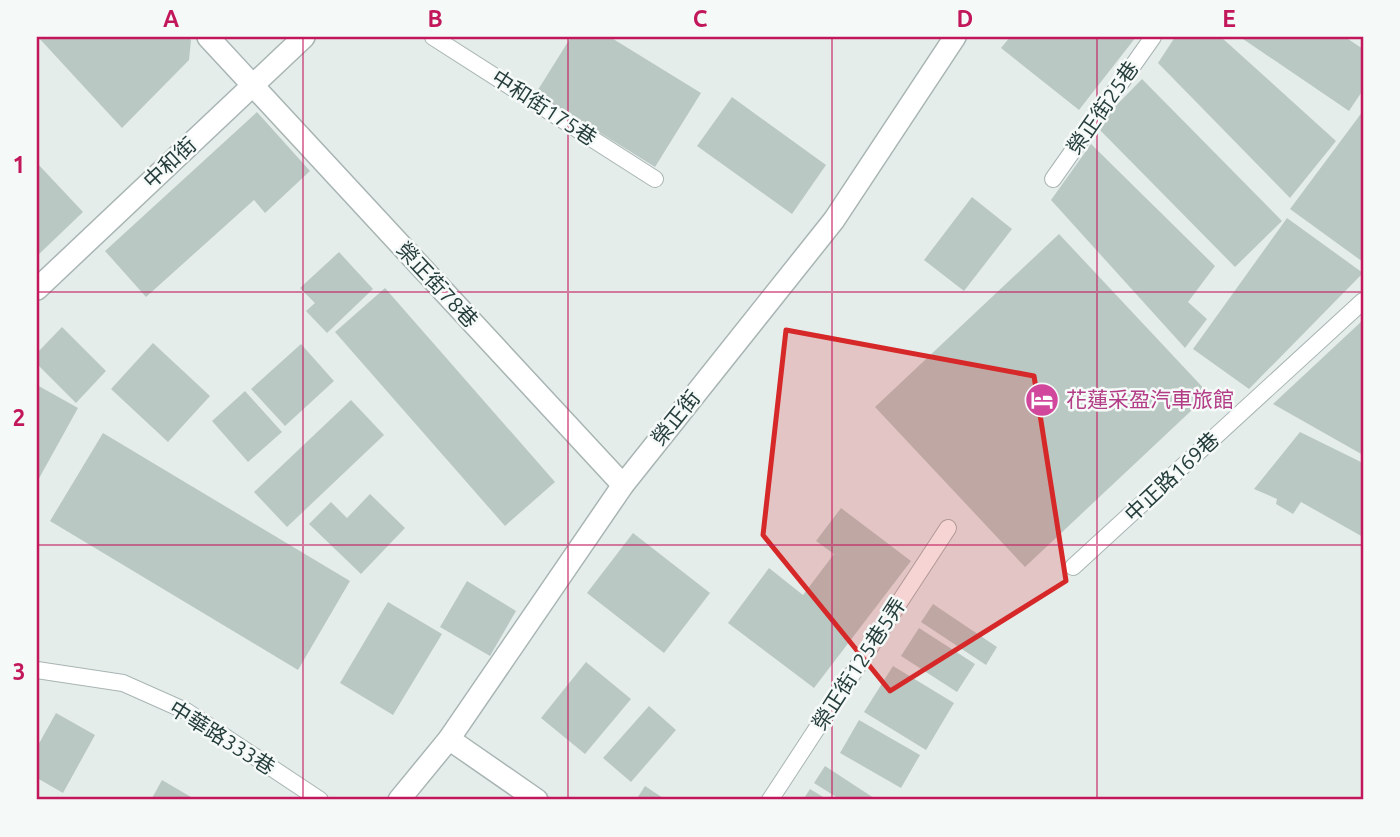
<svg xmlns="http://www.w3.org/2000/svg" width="1400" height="837" viewBox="0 0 1400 837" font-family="Ubuntu,'Noto Sans TC',sans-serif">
<rect width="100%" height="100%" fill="#e5edeb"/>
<g fill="#bac8c4">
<polygon points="38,37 188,37 191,40 189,60 122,128"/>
<polygon points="571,37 610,37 701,93 655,167 536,93"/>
<polygon points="1010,37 1136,37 1079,110 1001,48"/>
<polygon points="1175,37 1221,37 1336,141 1290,198 1158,63"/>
<polygon points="1240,37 1345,37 1363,49 1363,90 1349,111"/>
<polygon points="1142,79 1282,221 1235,267 1096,126"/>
<polygon points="732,97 826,165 792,214 697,146"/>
<polygon points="1363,111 1363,262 1290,209"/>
<polygon points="257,112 310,171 265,213 254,200 146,297 105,251"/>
<polygon points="1091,144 1215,266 1188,302 1207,319 1185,348 1051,200"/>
<polygon points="37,163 83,212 37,256"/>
<polygon points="972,197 1012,229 964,291 924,260"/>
<polygon points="1287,218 1363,273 1249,389 1193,349"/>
<polygon points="1059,234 1209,394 1025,567 875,407"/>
<polygon points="339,252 373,289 327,333 306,311 315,303 300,288"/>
<polygon points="385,288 555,482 505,526 335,332"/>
<polygon points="1363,320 1363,455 1273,404"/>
<polygon points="62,327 106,371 76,403 37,364 37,353"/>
<polygon points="153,343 210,396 168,442 111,389"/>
<polygon points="301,344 334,381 285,426 251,389"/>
<polygon points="37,385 78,408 37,482"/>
<polygon points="245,391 282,432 248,462 212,421"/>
<polygon points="351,400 384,435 287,527 254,492"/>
<polygon points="1300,432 1363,463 1363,537 1301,502 1293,514 1276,504 1277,499 1254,489"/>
<polygon points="103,433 350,581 298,670 50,521"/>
<polygon points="370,494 405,528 361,574 309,524 331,502 347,518"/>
<polygon points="841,508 911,561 814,688 728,623 769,568 803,595 834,554 816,541"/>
<polygon points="633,533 710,593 664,653 587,593"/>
<polygon points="467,581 516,611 490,656 440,627"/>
<polygon points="388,602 442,634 393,715 340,683"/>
<polygon points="933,604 997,647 986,665 921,622"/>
<polygon points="919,628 975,664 957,692 901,656"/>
<polygon points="586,662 631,699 585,754 541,718"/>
<polygon points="893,666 954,703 926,750 864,712"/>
<polygon points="649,706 676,730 631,782 603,758"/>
<polygon points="56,713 95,735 63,793 37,778 37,747"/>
<polygon points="859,720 920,755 901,788 840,753"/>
<polygon points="825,766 877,800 841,800 814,783"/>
<polygon points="162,780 196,800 151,800"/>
<polygon points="645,786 666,800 636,800"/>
<polygon points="810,789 828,800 803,800"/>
</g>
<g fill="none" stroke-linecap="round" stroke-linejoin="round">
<g stroke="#a8b5b3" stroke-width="18">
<g id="service">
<polyline points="433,37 655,179"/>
<polyline points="1053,179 1153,37"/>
<polyline points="1073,567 1363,301"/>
<polyline points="37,670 123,683 186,711 320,800"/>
<polyline points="770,800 948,528"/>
</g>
</g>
<g stroke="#a8b5b3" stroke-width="24">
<g id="minor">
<polyline points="208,37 623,485"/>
<polyline points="37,289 304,37"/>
<polyline points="449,739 537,800"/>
<polyline points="399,800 449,739 623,485 834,220 955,37"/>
</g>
</g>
<use href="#service" stroke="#fff" stroke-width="16"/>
<use href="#minor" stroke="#fff" stroke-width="21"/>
</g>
<path fill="#d62828" fill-opacity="0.2" stroke="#d62828" stroke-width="5" stroke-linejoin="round" d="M786,330L1034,376L1066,581L890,691L763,535Z"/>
<path fill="none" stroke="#c2185b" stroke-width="2" stroke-opacity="0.55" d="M303,37V800M568,37V800M832,37V800M1097,37V800M37,292H1363M37,545H1363"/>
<defs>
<g id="hotel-disc" transform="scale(1.75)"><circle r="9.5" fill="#d1479c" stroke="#f5f9f8"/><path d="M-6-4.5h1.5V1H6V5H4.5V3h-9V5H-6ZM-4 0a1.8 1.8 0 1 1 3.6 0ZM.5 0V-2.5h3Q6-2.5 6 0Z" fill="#fff"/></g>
</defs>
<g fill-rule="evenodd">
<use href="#hotel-disc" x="1042" y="400"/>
</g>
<g text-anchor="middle" stroke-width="5" stroke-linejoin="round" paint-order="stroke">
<g font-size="21" fill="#253e3c" stroke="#f5f9f8">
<text transform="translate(544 108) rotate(33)" y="7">中和街175巷</text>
<text transform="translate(1103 108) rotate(-55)" y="7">榮正街25巷</text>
<text transform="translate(170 163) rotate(-43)" y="7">中和街</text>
<text transform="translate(437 285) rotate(47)" y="7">榮正街78巷</text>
<text transform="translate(676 418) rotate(-51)" y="7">榮正街</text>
<text transform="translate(1172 477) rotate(-43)" y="7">中正路169巷</text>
<text transform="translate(859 664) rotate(-57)" y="7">榮正街125巷5弄</text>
<text transform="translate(222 738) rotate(32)" y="7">中華路333巷</text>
</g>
<g font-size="21" fill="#b23c85" stroke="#f5f9f8" text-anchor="start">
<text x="1066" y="407">花蓮采盈汽車旅館</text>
</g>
</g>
<rect width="1400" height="837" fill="none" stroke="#f5f9f8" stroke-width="77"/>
<rect x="38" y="38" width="1324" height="760" fill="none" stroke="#c2185b" stroke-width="2.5"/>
<g font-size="23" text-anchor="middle" font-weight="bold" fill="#c2185b">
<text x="171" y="27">A</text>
<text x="435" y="27">B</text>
<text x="700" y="27">C</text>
<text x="965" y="27">D</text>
<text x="1229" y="27">E</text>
<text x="19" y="173">1</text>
<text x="19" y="426">2</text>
<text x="19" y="680">3</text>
</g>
</svg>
